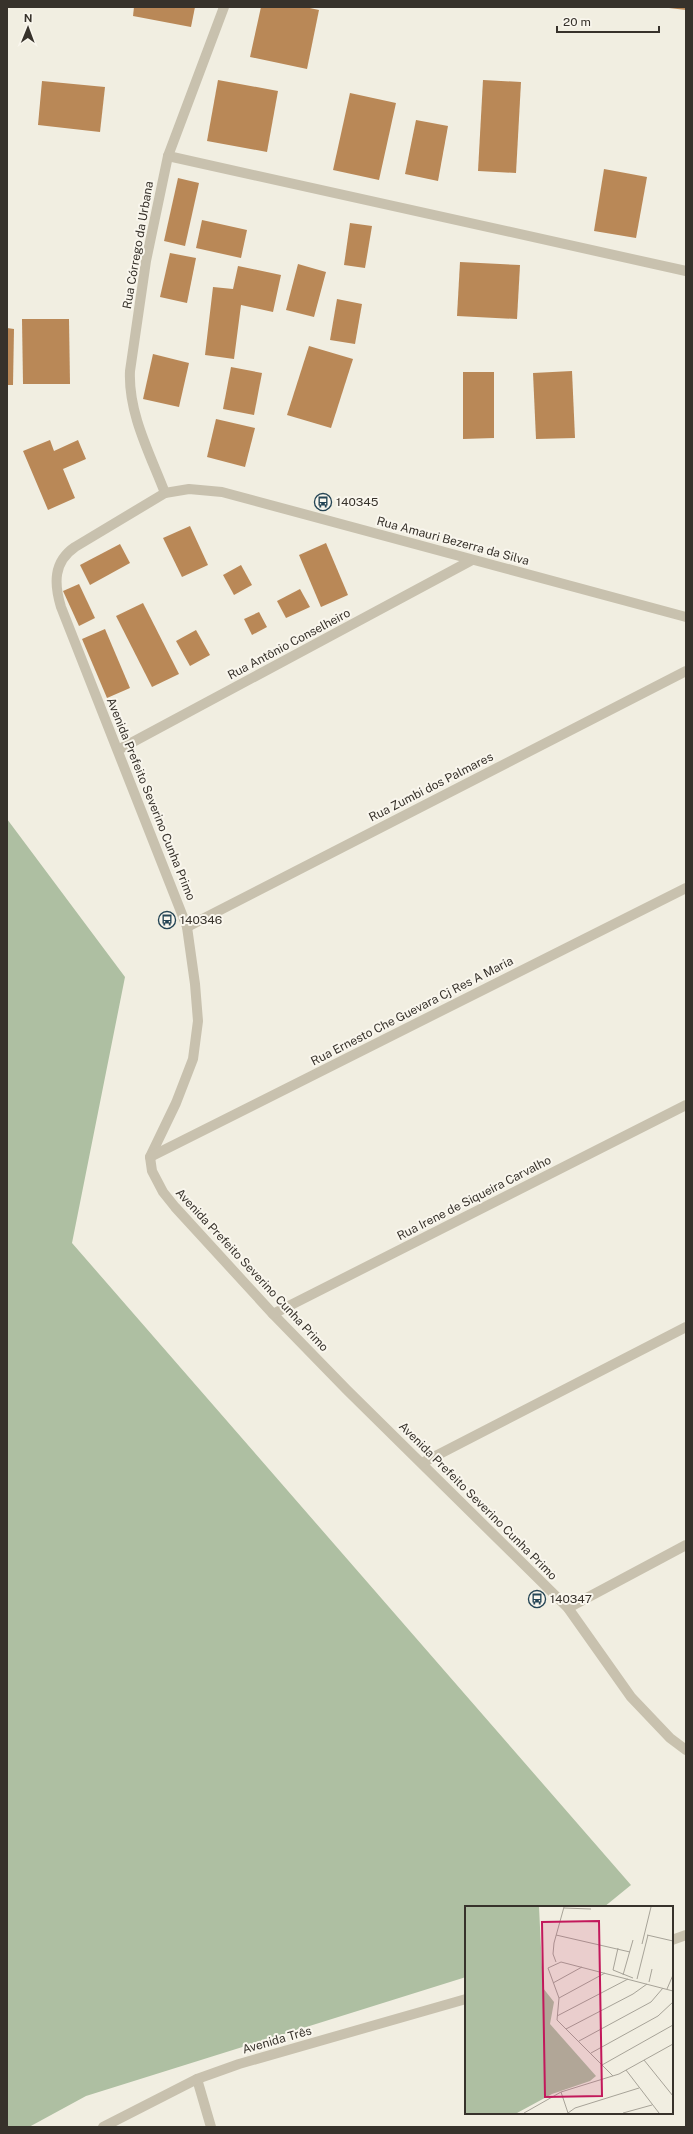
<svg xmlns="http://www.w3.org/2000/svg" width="693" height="2134" viewBox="0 0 693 2134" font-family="'Public Sans',sans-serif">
<rect width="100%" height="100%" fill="#f1eee1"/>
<polygon fill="#aebfa2" points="7,819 125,977 72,1243 631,1885 604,1907 466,1907 466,1977 86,2096 29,2127 7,2127"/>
<g fill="#b98857">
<polygon points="134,7 195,7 191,27 133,16"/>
<polygon points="261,7 305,7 319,10 307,69 250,57"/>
<polygon points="669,7 686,7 686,10 669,8"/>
<polygon points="218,80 278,91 267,152 207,141"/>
<polygon points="483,80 521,82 516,173 478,171"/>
<polygon points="42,81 105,87 100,132 38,125"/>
<polygon points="350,93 396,103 379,180 333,170"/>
<polygon points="416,120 448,126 438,181 405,174"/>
<polygon points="604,169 647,177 636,238 594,231"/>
<polygon points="178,178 199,183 185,246 164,241"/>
<polygon points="202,220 247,230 241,258 196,248"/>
<polygon points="350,223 372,226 365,268 344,265"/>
<polygon points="170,253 196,258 187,303 160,297"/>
<polygon points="460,262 520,265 517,319 457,316"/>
<polygon points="298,264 326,272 314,317 286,310"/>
<polygon points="238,266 281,275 273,312 241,305 234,359 205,355 213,287 233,289"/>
<polygon points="337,299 362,304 355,344 330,340"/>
<polygon points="22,319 69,319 70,384 23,384"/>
<polygon points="7,328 14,329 13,385 7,385"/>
<polygon points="309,346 353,359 331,428 287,415"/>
<polygon points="153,354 189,363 179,407 143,399"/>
<polygon points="231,367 262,373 254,415 223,409"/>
<polygon points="572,371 575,438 536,439 533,373"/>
<polygon points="463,372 494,372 494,438 463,439"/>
<polygon points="216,419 255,428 245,467 207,457"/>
<polygon points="50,440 54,451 78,440 86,459 63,469 75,498 48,510 23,451"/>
<polygon points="190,526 208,565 182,577 163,538"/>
<polygon points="326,543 348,595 321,607 299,555"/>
<polygon points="120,544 130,563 90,585 80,565"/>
<polygon points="241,565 252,585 234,595 223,575"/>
<polygon points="79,584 95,618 79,626 63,591"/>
<polygon points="300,589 310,607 286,618 277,601"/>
<polygon points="143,603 179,674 152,687 116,616"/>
<polygon points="259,612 267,627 252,635 244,619"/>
<polygon points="105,629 130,688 107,698 82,639"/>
<polygon points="196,630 210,655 190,666 176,641"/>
</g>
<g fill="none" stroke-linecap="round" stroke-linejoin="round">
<g stroke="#c8c1ae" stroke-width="10">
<polyline points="168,156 686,271"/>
<path d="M165,493C150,454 128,413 130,371L146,261L168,156L224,7"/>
<path d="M686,617L222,492L189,489L165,493L75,547C53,562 54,584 61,607L187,927L195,984L198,1021L193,1059L176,1103L150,1157L152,1171L163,1192L175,1207L273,1314L347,1390L568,1608L631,1697L670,1738L686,1750"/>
<polyline points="118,750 472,560"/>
<polyline points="187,927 686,671"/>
<polyline points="150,1157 686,888"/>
<polyline points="273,1314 686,1105"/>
<polyline points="422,1463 686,1327"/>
<polyline points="568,1608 686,1545"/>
<polyline points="672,1940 686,1935"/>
<polyline points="197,2079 211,2127"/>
<polyline points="103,2127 197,2079 239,2064 466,1999"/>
</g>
</g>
<defs>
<g id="bus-ring" transform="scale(0.9)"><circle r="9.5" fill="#f9f6ed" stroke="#254555" stroke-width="1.5"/><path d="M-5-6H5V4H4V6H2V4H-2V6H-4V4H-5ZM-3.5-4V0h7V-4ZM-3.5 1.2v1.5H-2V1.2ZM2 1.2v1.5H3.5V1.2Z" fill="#254555"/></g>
</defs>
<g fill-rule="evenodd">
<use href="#bus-ring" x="323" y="502"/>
<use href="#bus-ring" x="167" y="920"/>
<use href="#bus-ring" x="537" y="1599"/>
</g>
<g text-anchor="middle" stroke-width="4" stroke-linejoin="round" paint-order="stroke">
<g font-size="12" fill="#37322b" stroke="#f9f6ed">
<text transform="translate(138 245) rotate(-80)" y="4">Rua Córrego da Urbana</text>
<text transform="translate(453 541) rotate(15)" y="4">Rua Amauri Bezerra da Silva</text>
<text transform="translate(289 644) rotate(-28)" y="4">Rua Antônio Conselheiro</text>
<text transform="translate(431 787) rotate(-27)" y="4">Rua Zumbi dos Palmares</text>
<text transform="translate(151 799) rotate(68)" y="4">Avenida Prefeito Severino Cunha Primo</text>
<text transform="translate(412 1011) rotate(-27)" y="4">Rua Ernesto Che Guevara Cj Res A Maria</text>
<text transform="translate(474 1198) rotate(-27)" y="4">Rua Irene de Siqueira Carvalho</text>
<text transform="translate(252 1270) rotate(47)" y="4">Avenida Prefeito Severino Cunha Primo</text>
<text transform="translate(478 1501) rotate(45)" y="4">Avenida Prefeito Severino Cunha Primo</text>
<text transform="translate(277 2040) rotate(-16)" y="4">Avenida Três</text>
</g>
<g font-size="12" fill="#37322b" stroke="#f9f6ed" text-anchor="start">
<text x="336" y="506">140345</text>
<text x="180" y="924">140346</text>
<text x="550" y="1603">140347</text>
</g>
</g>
<g transform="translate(465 1906)">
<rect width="208" height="208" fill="#f1eee1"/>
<path d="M0,1H74L78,82L89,96L85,118L131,170L125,175L87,188L52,207H0Z" fill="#aebfa2"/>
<path fill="none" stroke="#a7a398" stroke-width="1" d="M99,2L126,3M91,29L165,46M182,29L208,35M177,38L186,1M153,42L148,64L168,72M91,56L88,48L89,37L99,1M158,69L168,34M172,73L183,29M184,76L187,63M88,77L117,61M202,83L208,69M94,92L140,67M92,110L163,73M101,123L168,88L182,78M114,135L186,96L198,82M126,147L193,110L208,96M179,154L208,190M137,159L208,119M161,164L194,207M148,170L92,114L94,92L83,62L96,56L208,85M96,186L103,207M59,207L96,186L154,168L208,138M103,207L110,202L174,182M158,207L187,199"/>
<path fill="#c2185b" fill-opacity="0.15" stroke="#c2185b" stroke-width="2" d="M134,15L137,190L80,191L77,16Z"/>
<rect width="208" height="208" fill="none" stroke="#37322b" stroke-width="2"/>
</g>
<rect width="693" height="2134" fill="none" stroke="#37322b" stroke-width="16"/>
<g transform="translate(28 28) rotate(1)" stroke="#f9f6ed" stroke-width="3" paint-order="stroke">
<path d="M0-3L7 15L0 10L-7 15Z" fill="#37322b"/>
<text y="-6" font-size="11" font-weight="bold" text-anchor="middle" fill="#37322b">N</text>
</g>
<path d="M557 26v6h102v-6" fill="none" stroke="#37322b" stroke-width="2"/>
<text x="563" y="26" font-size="12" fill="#37322b" stroke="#f9f6ed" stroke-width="3" paint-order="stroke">20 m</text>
</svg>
